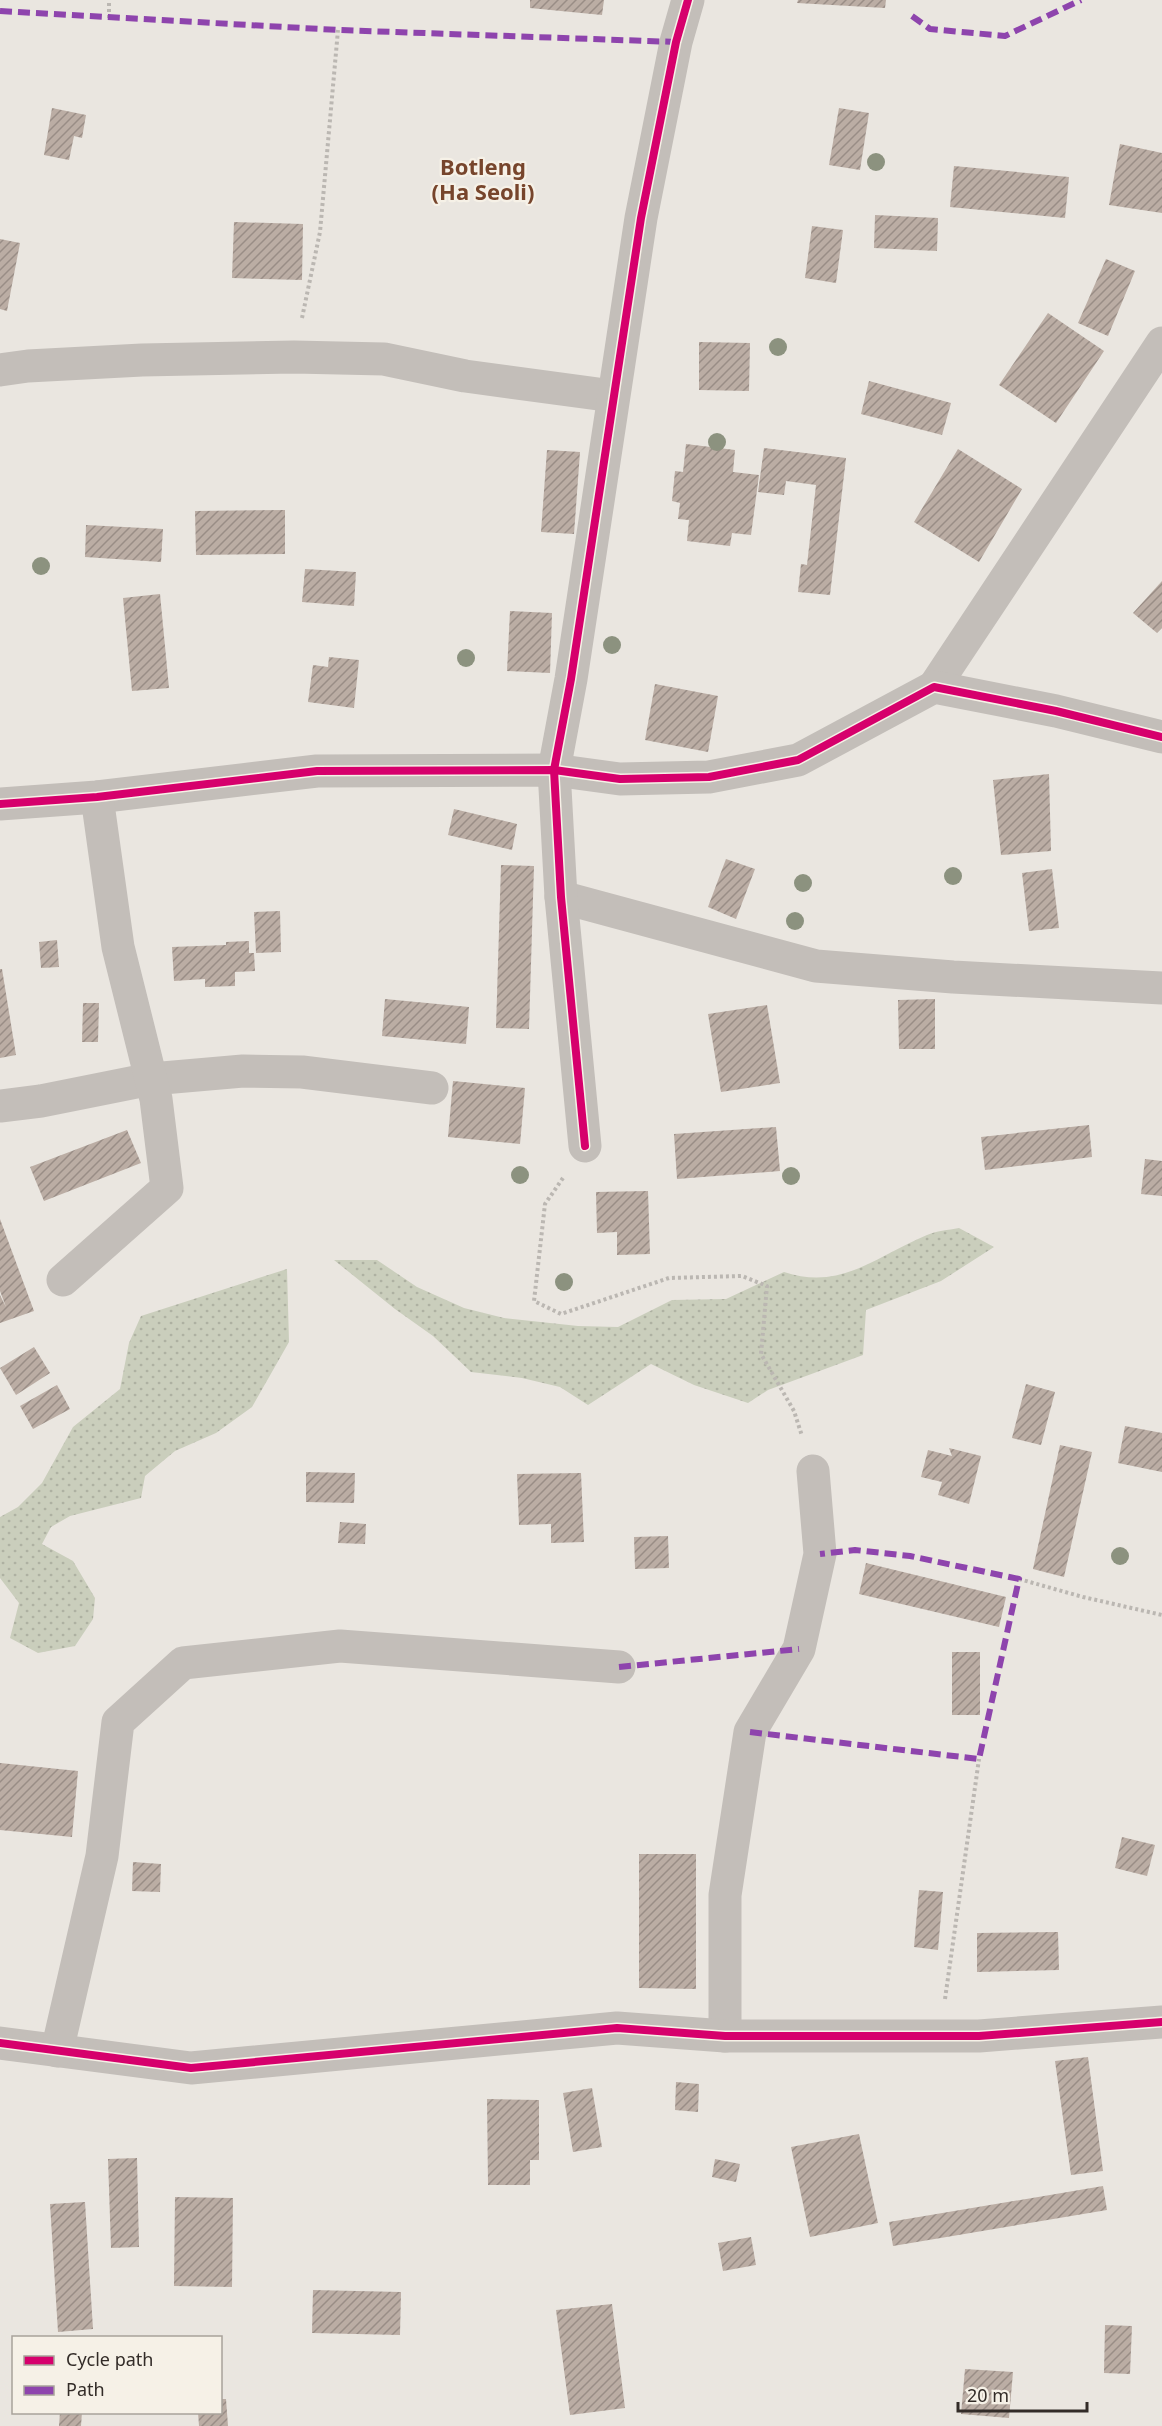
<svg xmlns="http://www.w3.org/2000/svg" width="1162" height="2426" viewBox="0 0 1162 2426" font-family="'Noto Sans',sans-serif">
<defs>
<pattern id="green-dots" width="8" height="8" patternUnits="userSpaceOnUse" patternTransform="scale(1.5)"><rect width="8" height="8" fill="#cacebc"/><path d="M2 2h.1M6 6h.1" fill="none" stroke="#aeb1a2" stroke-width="1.8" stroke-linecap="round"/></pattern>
<pattern id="building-hatch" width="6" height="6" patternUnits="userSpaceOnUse" patternTransform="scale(1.5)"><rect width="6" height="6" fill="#bbada4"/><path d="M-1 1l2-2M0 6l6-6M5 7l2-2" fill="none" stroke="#998d86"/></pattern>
</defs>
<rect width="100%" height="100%" fill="#eae6e0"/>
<g fill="url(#green-dots)">
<path d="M959,1228L994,1247L941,1281L866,1310L863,1355L768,1390L748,1403L694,1385L651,1364L588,1405L560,1387L522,1378L471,1372L433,1336L395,1309L334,1260H377L417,1287L464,1308L504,1318L578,1326L618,1327L672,1300L726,1299L784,1272C842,1291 876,1256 927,1235C936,1231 948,1230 959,1228Z"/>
<polygon points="287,1269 289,1342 252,1407 216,1433 175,1451 145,1476 141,1498 70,1516 51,1527 42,1544 73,1561 95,1598 93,1619 75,1646 38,1653 10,1638 19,1603 0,1578 0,1517 18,1507 42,1483 73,1427 120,1389 129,1343 141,1316"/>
</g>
<g fill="url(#building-hatch)">
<polygon points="530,0 604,0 602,15 530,8"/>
<polygon points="798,0 886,0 885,8 797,3"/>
<polygon points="52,108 86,115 82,138 74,136 69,160 44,155"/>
<polygon points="839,108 869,113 860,170 829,165"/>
<polygon points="1120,144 1162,153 1162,213 1109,205"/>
<polygon points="954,166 1069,177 1065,218 950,207"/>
<polygon points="875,215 938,218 937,251 874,248"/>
<polygon points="234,222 303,224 302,280 232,278"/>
<polygon points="812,226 843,230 836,283 805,278"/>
<polygon points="0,239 20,243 7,311 0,309"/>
<polygon points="1106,259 1135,271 1108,336 1078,323"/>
<polygon points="1048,313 1104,351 1056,423 999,385"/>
<polygon points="699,342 750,343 749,391 699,390"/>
<polygon points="869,381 951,403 942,435 861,414"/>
<polygon points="686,444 735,450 733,472 759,475 751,535 732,533 730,546 687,541 689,520 678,519 680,503 672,501 675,471 683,472"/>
<polygon points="764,448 846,458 830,595 798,592 801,564 807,565 816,485 786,481 784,495 758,492"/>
<polygon points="958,449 1022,489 979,562 914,522"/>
<polygon points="547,450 580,452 574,534 541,532"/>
<polygon points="285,510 285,554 196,555 195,511"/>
<polygon points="86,525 163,529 161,562 85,557"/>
<polygon points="305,569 356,572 354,606 302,602"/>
<polygon points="1162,581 1162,628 1157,633 1133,613"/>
<polygon points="160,594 169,688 132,691 123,598"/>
<polygon points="510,611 552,613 550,673 507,671"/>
<polygon points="329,657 359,660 354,708 308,702 313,665 328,667"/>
<polygon points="655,684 718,696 708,752 645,740"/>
<polygon points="1049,774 1051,851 1001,855 993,780"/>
<polygon points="454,809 517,824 512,850 448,835"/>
<polygon points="726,859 755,869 736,919 708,907"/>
<polygon points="501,865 534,866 529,1029 496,1028"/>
<polygon points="1052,869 1059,928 1029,931 1022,873"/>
<polygon points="280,911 281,952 256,953 254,912"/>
<polygon points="57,940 59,967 41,968 39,942"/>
<polygon points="249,941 249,953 254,953 255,971 235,972 235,986 205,987 205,979 174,981 172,947 226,945 226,942"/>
<polygon points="0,969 2,969 16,1055 0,1058"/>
<polygon points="385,999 469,1007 466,1044 382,1036"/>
<polygon points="935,999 935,1049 899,1049 898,1000"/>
<polygon points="83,1003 99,1003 98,1042 82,1042"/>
<polygon points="767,1005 780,1083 721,1092 708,1014"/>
<polygon points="453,1081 525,1088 520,1144 448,1137"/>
<polygon points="1089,1125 1092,1157 985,1170 981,1137"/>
<polygon points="776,1127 780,1171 677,1179 674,1134"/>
<polygon points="127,1130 141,1163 44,1201 30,1167"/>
<polygon points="1145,1159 1162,1161 1162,1196 1141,1194"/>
<polygon points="648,1191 650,1254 617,1255 617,1232 597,1233 596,1192"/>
<polygon points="0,1219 34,1311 0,1323 0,1295 6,1307 0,1291"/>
<polygon points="34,1347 50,1373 16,1395 0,1368"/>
<polygon points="1026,1384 1055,1392 1041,1445 1012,1438"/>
<polygon points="57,1385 70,1409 33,1429 20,1406"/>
<polygon points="1125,1426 1162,1433 1162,1472 1118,1463"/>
<polygon points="1060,1445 1092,1452 1064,1577 1033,1569"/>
<polygon points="949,1448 981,1456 969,1504 938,1495 942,1482 921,1477 928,1450 952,1456"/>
<polygon points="306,1472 355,1473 354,1503 306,1502"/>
<polygon points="581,1473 584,1542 551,1543 551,1524 519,1525 517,1474"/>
<polygon points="340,1522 366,1524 365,1544 338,1543"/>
<polygon points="668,1536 669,1568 635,1569 634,1537"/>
<polygon points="866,1563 1006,1597 999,1627 859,1594"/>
<rect x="952" y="1652" width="28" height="63"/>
<polygon points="0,1763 78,1771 72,1837 0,1830"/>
<polygon points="1122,1837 1155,1845 1147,1876 1115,1868"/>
<polygon points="639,1854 696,1854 696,1989 639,1988"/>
<polygon points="133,1862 161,1864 160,1892 132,1891"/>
<polygon points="919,1890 943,1892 938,1950 914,1947"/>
<polygon points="1058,1932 1059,1970 977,1972 977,1933"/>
<polygon points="1088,2057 1103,2171 1071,2175 1055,2061"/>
<polygon points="676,2082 699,2084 698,2112 675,2110"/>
<polygon points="592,2088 602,2147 573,2152 563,2093"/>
<polygon points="487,2099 539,2100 539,2160 530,2160 530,2185 488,2185"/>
<polygon points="859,2134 878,2223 810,2237 791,2147"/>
<polygon points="137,2158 139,2247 111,2248 108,2159"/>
<polygon points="715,2159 740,2164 736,2182 712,2177"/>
<polygon points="1103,2186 1107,2210 893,2246 889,2222"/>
<polygon points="175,2197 233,2198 232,2287 174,2286"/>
<polygon points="85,2202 93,2329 58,2332 50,2204"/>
<polygon points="751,2237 756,2265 723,2271 718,2243"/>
<polygon points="313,2290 401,2292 400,2335 312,2333"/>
<polygon points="612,2304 625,2408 570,2415 556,2310"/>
<polygon points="1105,2325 1132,2326 1130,2374 1104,2373"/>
<polygon points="965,2369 1013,2372 1009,2418 961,2414"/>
<polygon points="220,2399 226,2399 228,2426 199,2426 198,2412 220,2412"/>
<polygon points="60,2412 82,2412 81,2426 59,2426"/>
</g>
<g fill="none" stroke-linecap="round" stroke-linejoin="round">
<g stroke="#bbb7b2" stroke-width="4" stroke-dasharray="3 3" stroke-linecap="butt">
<polyline points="109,18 109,0"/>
<polyline points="302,318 320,232 338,30"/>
<polyline points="563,1178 545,1204 534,1301 561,1314 669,1278 742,1276 767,1286 761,1354 794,1411 802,1436"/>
<polyline points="1019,1579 1083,1597 1162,1615"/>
<polyline points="945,1999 979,1759"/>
</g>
<g stroke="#c3beb9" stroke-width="33">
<polyline points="0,370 28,366 142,360 294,357 384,359 465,376 613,396"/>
<polyline points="934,687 1162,343"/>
<polyline points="0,804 97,797 317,771 554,770 620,779 709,777 798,760 934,687 1056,711 1162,737"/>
<polyline points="561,897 816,966 953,977 1162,988"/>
<polyline points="0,1106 41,1101 151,1079 243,1071 302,1072 432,1088"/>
<polyline points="585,1146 561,897 554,770 571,679 641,218 676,42 688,0"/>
<polyline points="63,1280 167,1188 156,1099 118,947 97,797"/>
<polyline points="725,2036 725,1895 750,1732 799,1649 820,1554 813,1471"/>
<polyline points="0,2043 191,2068 617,2028 725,2036 979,2036 1162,2022"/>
<polyline points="57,2051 102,1856 118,1722 183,1663 340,1646 619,1667"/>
</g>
<g stroke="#8e44ad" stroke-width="6" stroke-dasharray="12 6" stroke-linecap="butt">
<polyline points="0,11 338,30 676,42"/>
<polyline points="912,16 930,29 1005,36 1081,0"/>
<polyline points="619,1667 799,1649"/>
<polyline points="750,1732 979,1759 1019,1579 910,1556 855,1550 820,1554"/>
</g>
<g stroke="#f6f1e7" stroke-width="11">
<g id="cycleway">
<polyline points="0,804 97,797 317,771 554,770 620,779 709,777 798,760 934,687 1056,711 1162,737"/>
<polyline points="585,1146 561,897 554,770 571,679 641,218 676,42 688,0"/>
<polyline points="0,2043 191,2068 617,2028 725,2036 979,2036 1162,2022"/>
</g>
</g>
<use href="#cycleway" stroke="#d6006c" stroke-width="8"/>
</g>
<g fill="#8c927f">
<circle cx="876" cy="162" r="9"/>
<circle cx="778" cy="347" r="9"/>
<circle cx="717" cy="442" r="9"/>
<circle cx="41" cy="566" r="9"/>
<circle cx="612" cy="645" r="9"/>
<circle cx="466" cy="658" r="9"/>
<circle cx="953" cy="876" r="9"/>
<circle cx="803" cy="883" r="9"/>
<circle cx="795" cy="921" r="9"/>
<circle cx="520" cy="1175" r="9"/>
<circle cx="791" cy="1176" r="9"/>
<circle cx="564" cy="1282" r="9"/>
<circle cx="1120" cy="1556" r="9"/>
</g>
<g text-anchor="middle" stroke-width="4.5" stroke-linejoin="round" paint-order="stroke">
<g font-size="22" font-weight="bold" fill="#77452c" stroke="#f6f1e7">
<text x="483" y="175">Botleng<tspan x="483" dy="25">(Ha Seoli)</tspan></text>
</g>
</g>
<rect x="12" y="2336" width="210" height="78" fill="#f6f1e7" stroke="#a8a29b" stroke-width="1.5"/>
<rect x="24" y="2356" width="30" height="9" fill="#d6006c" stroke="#a8a29b" stroke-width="1.5"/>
<text x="66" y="2366" font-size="18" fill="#332c28">Cycle path</text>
<rect x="24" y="2386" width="30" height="9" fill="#8e44ad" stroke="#a8a29b" stroke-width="1.5"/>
<text x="66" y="2396" font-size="18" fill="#332c28">Path</text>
<path d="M958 2402v9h129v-9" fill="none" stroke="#332c28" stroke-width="3"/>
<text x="967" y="2402" font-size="18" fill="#332c28" stroke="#f6f1e7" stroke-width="4.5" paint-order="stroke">20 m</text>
</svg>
